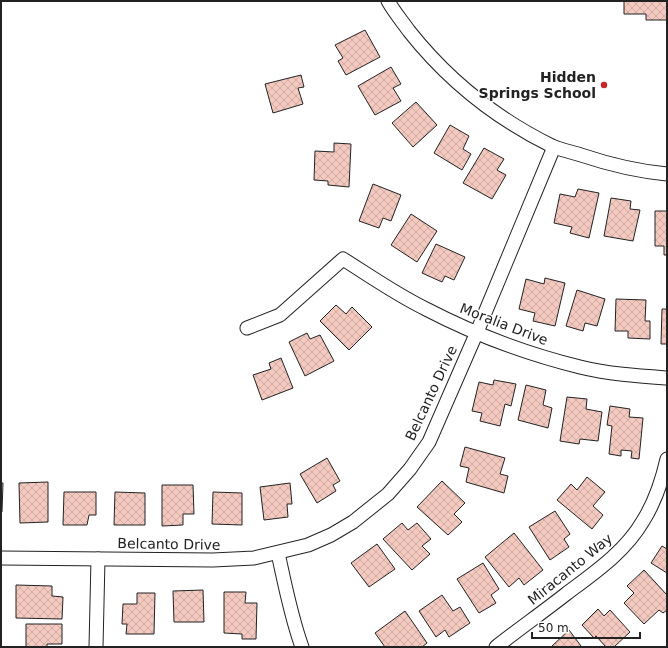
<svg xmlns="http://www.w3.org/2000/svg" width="668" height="648" viewBox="0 0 668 648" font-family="'DejaVu Sans',sans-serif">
<defs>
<pattern id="building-cross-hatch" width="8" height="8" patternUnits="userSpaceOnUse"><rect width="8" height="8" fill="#f3c9c0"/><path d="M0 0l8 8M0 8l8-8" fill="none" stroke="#d0aca5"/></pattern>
</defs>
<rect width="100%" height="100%" fill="#fff"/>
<g fill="url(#building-cross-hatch)" stroke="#222">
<polygon points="624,1 667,1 667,20 646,20 646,14 624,14"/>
<polygon points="365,30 380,57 346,75 338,61 343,58 335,45"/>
<polygon points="391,67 401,84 393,88 401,101 375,115 358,86"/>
<polygon points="301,75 304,87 298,88 303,104 273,113 265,84"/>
<polygon points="416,102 437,125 413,147 392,123"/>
<polygon points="450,125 469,136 463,149 471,154 462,170 434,153"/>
<polygon points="334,143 351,144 349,187 328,185 328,181 314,180 315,151 334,152"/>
<polygon points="484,148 504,159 497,170 506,175 492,199 463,183"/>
<polygon points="373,184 401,195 391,221 383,218 379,228 359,221"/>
<polygon points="578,189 599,193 589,238 570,233 572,227 554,223 560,194 575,197"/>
<polygon points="611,198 631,201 630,209 640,210 633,241 604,236"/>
<polygon points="655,211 667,211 667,255 664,255 664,246 655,246"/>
<polygon points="411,214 437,231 417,262 391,245"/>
<polygon points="436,244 465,257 454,280 445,276 442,282 422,273"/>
<polygon points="545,278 565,283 555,326 533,321 535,313 519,309 526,279 544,284"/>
<polygon points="577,290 605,299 597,326 585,323 583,331 566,326"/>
<polygon points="616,299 646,300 645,321 650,321 650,339 628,338 628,331 615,331"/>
<polygon points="336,305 346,314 352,307 372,327 349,350 320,321"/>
<polygon points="662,309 667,309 667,344 661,344"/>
<polygon points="307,333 310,339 320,335 334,361 305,376 289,342"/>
<polygon points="281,358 293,388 262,400 253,375 271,369 269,363"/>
<polygon points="494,380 516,384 511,406 505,404 500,426 480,421 482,413 472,411 479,382 493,385"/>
<polygon points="526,385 546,390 543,405 552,408 548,428 518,420"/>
<polygon points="567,397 587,399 586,409 602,412 598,441 580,439 579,444 560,441"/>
<polygon points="610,406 630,409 629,417 643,418 639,459 631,458 632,451 621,450 621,456 609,454 612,426 607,425"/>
<polygon points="465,447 505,458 500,474 508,476 504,493 466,482 469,468 460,466"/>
<polygon points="327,458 340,481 333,485 336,491 317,503 300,474"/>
<polygon points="587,477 605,492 593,506 603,515 592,529 557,500 571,484 577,490"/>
<polygon points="442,481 465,503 454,514 462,522 448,535 417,507"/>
<polygon points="48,482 48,522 20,523 19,483"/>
<polygon points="1,483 3,483 2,512 1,512"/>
<polygon points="290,483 292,504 287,504 288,517 264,520 260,487"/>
<polygon points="162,485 193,485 194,514 183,514 183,525 162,526"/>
<polygon points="64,492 96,492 96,515 89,515 87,525 63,525"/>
<polygon points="115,492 145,493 145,525 114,525"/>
<polygon points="213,492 242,493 242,525 212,524"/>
<polygon points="555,511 570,534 564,539 569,547 550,560 529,527"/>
<polygon points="402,523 408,530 417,523 431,539 422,546 430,554 412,570 383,539"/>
<polygon points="514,533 543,570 524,585 519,578 509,587 485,557"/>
<polygon points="377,544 395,569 369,587 351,563"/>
<polygon points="662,546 667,549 667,573 651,563"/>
<polygon points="483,563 499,589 491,595 496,603 479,613 457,579"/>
<polygon points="644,570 667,595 667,610 663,613 659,610 644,624 624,603 634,593 627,586"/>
<polygon points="16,585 52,586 52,596 63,597 62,619 16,618"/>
<polygon points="203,590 204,622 174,622 173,591"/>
<polygon points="224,592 246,592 245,603 257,603 256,639 242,639 242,634 224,633"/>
<polygon points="137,593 155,593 154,634 126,634 127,624 122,624 123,604 137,604"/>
<polygon points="442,595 453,611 460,607 470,623 449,637 445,630 436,637 419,611"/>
<polygon points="598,609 604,616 610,610 630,632 614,647 606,647 596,636 594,638 582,625"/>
<polygon points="405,611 427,643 422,647 385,647 375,633"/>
<polygon points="26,624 62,624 62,644 47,644 47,647 26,647"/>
<polygon points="569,630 581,646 579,647 553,647 552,646"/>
</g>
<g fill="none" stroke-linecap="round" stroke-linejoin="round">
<g stroke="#222" stroke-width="15">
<g id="street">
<path d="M388,1C394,12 402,21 409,31C447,79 497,119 552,146C561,150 572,152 581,155C611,165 635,171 667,174"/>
<path d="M247,328L280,315L343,259C370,276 397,295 426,309C474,334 527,354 580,367C608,374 638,376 667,378"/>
<path d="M278,553C285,585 291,617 302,647"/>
<polyline points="1,558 213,560 254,558 308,545 331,535 353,522 388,494 410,469 429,442 477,332 554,147"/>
<polyline points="96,647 98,559"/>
<path d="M496,647C519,629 543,612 566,594C594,573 625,552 643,521C655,502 662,481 667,459"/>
</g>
</g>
<use href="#street" stroke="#fff" stroke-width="13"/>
</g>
<circle fill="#c62828" stroke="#fff" stroke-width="1.5" cx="604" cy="85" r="4"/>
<g text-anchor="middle" stroke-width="3" stroke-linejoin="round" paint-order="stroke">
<g font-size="14" font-weight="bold" fill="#222" stroke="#fff" text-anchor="end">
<text x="596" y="82">Hidden<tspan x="596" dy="16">Springs School</tspan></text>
</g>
<g font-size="14" fill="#222" stroke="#fff">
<text transform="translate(504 324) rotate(21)" y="5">Moralia Drive</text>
<text transform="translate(431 393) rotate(-65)" y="5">Belcanto Drive</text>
<text transform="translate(169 544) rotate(1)" y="5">Belcanto Drive</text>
<text transform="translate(570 569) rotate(-39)" y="5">Miracanto Way</text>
</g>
</g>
<rect width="668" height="648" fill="none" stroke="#222222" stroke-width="4"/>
<path d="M532 632v6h108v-6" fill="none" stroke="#222222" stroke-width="2"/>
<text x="538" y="632" font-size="12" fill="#222222" stroke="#ffffff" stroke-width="3" paint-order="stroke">50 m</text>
</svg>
